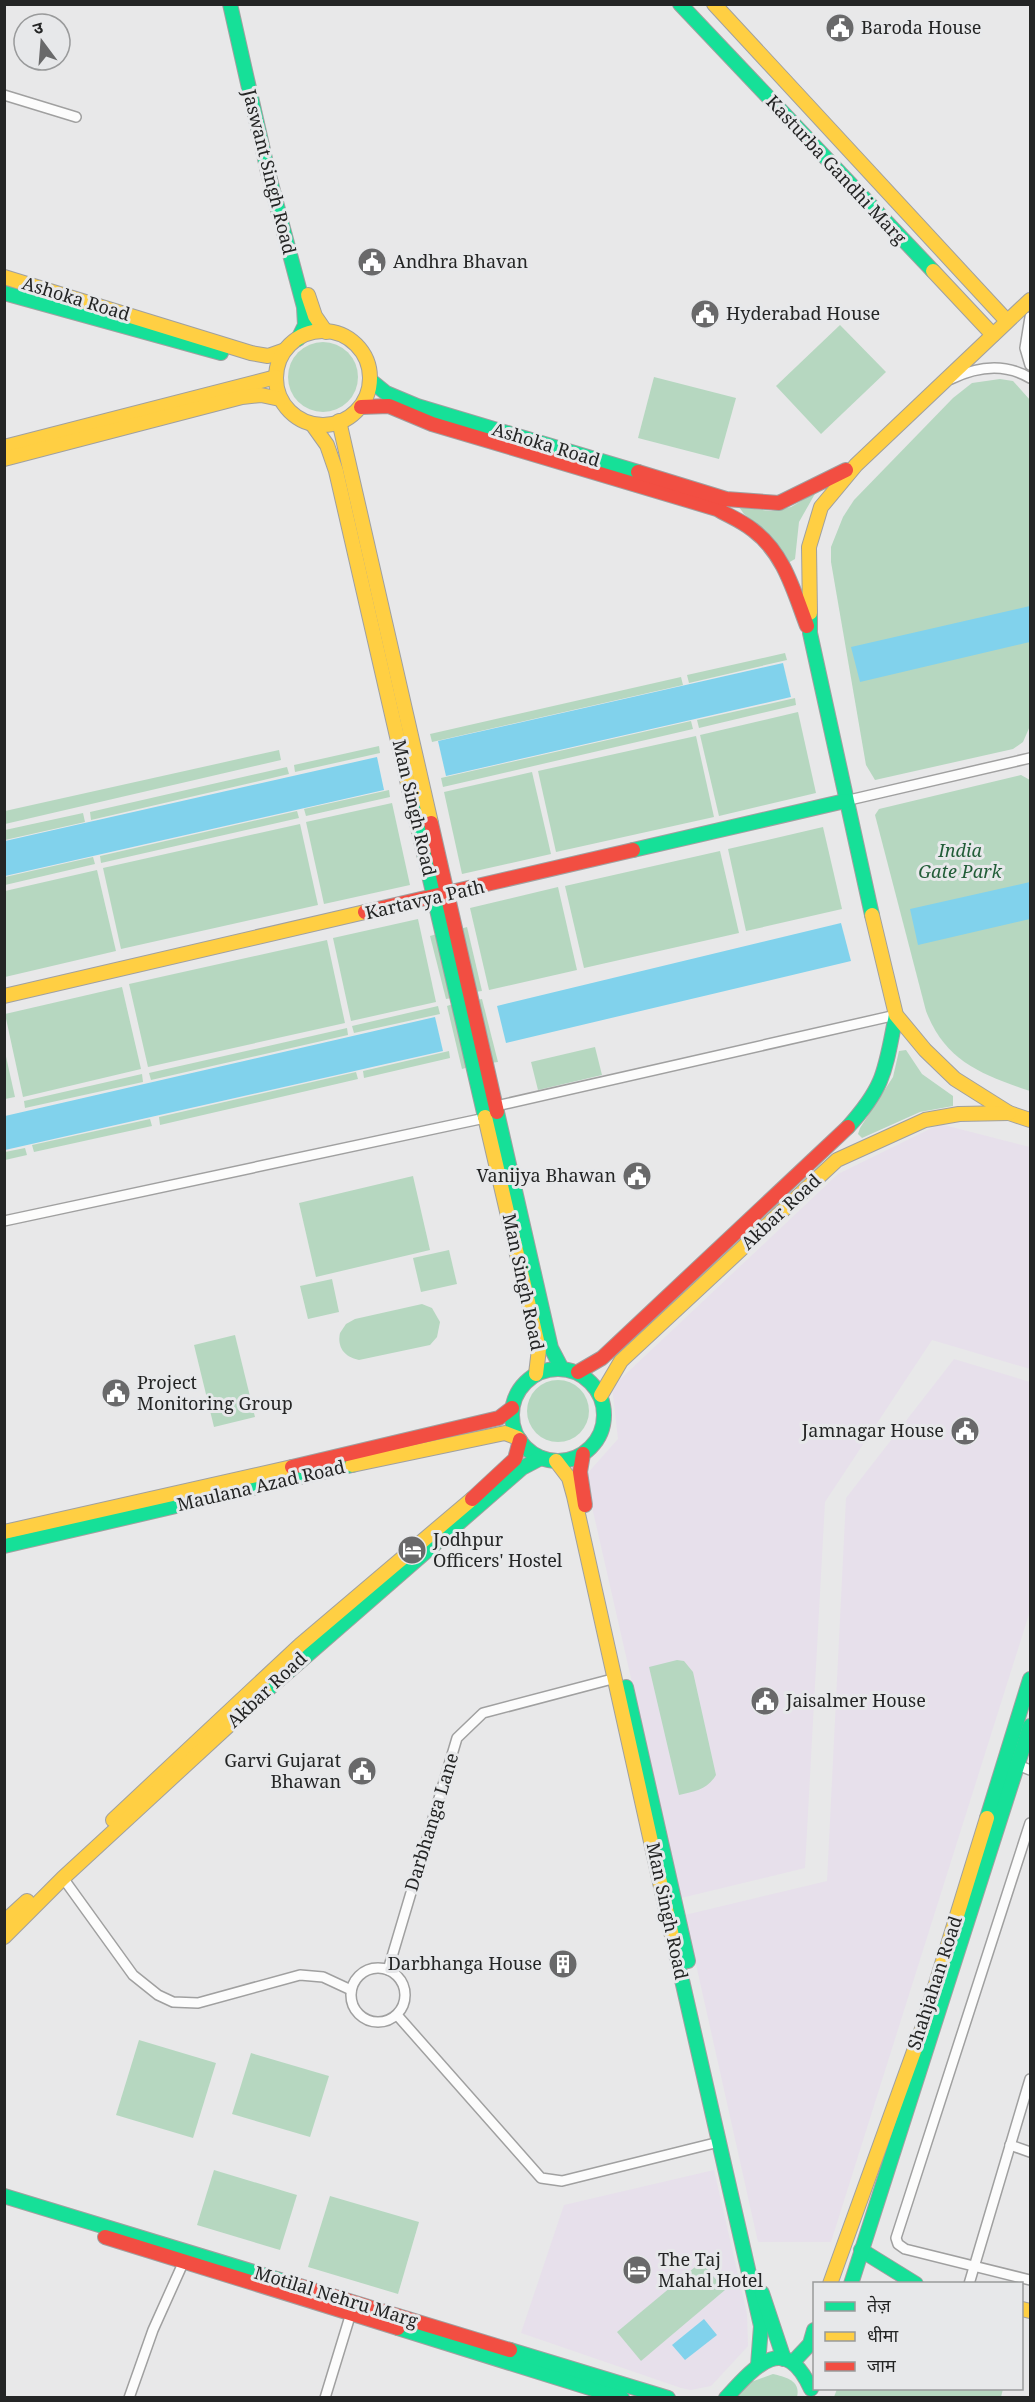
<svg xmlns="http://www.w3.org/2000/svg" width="1035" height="2402" viewBox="0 0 1035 2402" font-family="'Noto Serif','Noto Sans Devanagari',serif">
<rect width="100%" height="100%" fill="#e8e8e9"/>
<g fill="#e7e0eb">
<polygon points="940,1124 1030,1147 1030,1369 932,1340 825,1502 805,1868 681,1898 585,1476 618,1439 612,1387 838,1174"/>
<polygon points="954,1359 1030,1382 1030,1611 831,2242 758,2242 685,1915 827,1881 846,1498"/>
<polygon points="714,2170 747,2314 748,2346 711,2386 691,2390 681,2388 521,2333 564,2205"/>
</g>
<g fill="#b6d7c0">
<polygon points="840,325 886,372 821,434 776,386"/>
<circle cx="323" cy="377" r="35"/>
<polygon points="654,377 736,398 719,459 638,438"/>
<polygon points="1000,379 1013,381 1030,400 1030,726 1023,742 1013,749 875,780 866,765 831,562 831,547 843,517 854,500 953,398 972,383"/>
<polygon points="816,492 799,522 795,559 788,563 767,532 744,514 739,507 771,511 791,507"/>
<polygon points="785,653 787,660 689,683 687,675"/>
<polygon points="681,677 683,685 432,742 430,734"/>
<polygon points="795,698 796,705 699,728 697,720"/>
<polygon points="798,712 816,793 719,816 700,735"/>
<polygon points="691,721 693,729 443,787 441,778"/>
<polygon points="696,736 714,817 556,852 538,771"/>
<polygon points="379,746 380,753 295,772 294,765"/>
<polygon points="279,750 281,760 5,824 5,811"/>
<polygon points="287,767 289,774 91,820 90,812"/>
<polygon points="532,772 551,854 462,874 444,792"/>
<path d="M1021,775L1030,780V1091C982,1075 945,1061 926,1011L875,815L879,809Z"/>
<polygon points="389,790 390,797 306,816 304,809"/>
<polygon points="392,803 410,885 324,904 306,822"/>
<polygon points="297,811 299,818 101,863 100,856"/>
<polygon points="83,813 85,822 5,840 5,830"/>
<polygon points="300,824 318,905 121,949 103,868"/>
<polygon points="823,827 842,909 746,931 728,849"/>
<polygon points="720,851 739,933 584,968 565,886"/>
<polygon points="93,857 95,864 5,885 5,877"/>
<polygon points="97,870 116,951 5,977 5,891"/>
<polygon points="558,887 577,970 489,990 470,908"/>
<polygon points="418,919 436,1002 351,1021 333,938"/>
<polygon points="467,927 482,991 475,992 460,929"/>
<polygon points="437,934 452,998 446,999 430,936"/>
<polygon points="327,940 345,1023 148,1067 129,984"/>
<polygon points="122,987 141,1069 23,1097 5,1014"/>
<polygon points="482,999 498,1062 491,1063 476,1000"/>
<polygon points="453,1004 469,1067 462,1069 447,1006"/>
<polygon points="438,1006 440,1014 354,1033 352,1026"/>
<polygon points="347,1028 348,1035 151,1080 149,1073"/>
<polygon points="595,1047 602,1075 538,1090 531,1062"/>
<polygon points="906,1050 922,1074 953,1096 953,1106 920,1112 862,1138 858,1134 860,1128 893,1077 899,1051"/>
<polygon points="449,1051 450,1058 364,1078 363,1071"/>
<polygon points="5,1052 15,1097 5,1099 4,1099"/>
<polygon points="356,1072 358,1079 160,1125 159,1117"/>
<polygon points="142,1074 143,1082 25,1108 24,1101"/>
<polygon points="150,1119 152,1126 34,1152 32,1145"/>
<polygon points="25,1148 27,1155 5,1160 5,1152"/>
<polygon points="413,1176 430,1250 316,1277 299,1203"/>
<polygon points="449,1250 457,1284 421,1292 413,1258"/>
<polygon points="332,1279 339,1312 308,1319 300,1286"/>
<path d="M422,1304L432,1308L440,1322L437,1337L430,1345L359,1360C344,1357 337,1347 340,1333L346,1324L355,1319Z"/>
<polygon points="235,1335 255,1417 214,1427 194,1345"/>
<circle cx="558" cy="1411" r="31"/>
<path d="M677,1660L684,1661L693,1672L716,1775C707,1790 695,1791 679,1795L649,1667Z"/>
<polygon points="139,2040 216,2063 193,2138 116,2115"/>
<polygon points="251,2053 329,2076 310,2137 232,2114"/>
<polygon points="214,2170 297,2195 280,2250 197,2225"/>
<polygon points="330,2196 419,2222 398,2294 308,2267"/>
<polygon points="701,2262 725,2290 641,2361 617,2332"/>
<path d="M773,2374C786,2377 801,2381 797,2397H737L751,2382Z"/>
<polygon points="837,2389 837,2388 1003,2389 1001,2397 834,2397"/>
</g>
<g fill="#81d2ec">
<polygon points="1030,606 1030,642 860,682 851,647"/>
<polygon points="783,663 791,697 446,776 438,741"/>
<polygon points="377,757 384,790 5,876 5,841"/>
<polygon points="1030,882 1030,919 918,945 910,909"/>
<polygon points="841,923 851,961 506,1043 497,1006"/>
<polygon points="435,1017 443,1051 5,1150 5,1116"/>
<polygon points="704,2319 717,2335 685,2360 672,2345"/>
</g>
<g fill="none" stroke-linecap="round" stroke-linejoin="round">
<g stroke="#a0a0a0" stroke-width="12">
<g id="street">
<polyline points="4,95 76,117"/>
<polyline points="1030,317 1025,348 1030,365"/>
<path d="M951,379C978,366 1005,363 1030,378"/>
<polyline points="845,801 1030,758"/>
<polyline points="496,1106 896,1015"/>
<polyline points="4,1221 485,1118"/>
<polyline points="1018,1765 1030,1770"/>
<polyline points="1030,1823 896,2238 898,2244 905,2249 1030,2280"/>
<polyline points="63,1878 133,1975 158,1995 173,2002 198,2003 300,1975 323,1977 351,1990"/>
<circle cx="378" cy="1995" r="27"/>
<polyline points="388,1970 457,1738 483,1713 616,1678"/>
<polyline points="397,2015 541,2178 562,2181 719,2142"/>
<polyline points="1010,2145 1030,2152"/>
<polyline points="969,2284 1030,2079"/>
<polyline points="129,2398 153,2330 184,2261"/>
<polyline points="325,2398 351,2313"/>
</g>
</g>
<g stroke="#a0a0a0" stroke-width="16">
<g id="fast">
<polyline points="230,4 268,172 304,307 305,325 298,339"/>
<polyline points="680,4 933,271"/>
<polyline points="4,293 221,353"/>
<polyline points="370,380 386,393 417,406 638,472"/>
<polyline points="810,613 810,633 872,915"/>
<polyline points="410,793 485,1117"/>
<polyline points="633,850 845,801"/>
<polyline points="497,1112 551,1348 562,1369"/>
<path d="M848,1127C886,1085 885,1069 896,1015"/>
<circle cx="558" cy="1415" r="46"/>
<polyline points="4,1546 352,1465"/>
<polyline points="626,1687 688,1961"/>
<polyline points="265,1692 522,1468 541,1458"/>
<polyline points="987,1818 1030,1679"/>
<polyline points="674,1945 761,2326 758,2365"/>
<polyline points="4,2196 293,2284"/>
<polyline points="861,2250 916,2284"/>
<polyline points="851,2284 1030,1726"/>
<polyline points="762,2293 784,2359"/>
<polyline points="398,2328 622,2398"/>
<polyline points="510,2350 668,2398"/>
<polyline points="795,2360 810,2344 814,2330"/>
<path d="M726,2398C756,2365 785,2332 811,2389"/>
</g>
</g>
<g stroke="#a0a0a0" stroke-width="16">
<g id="slow">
<polyline points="714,4 1007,321"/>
<polyline points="933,271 993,335"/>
<polyline points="4,277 251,353 268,356 285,350"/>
<polyline points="308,295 315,316 326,332"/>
<circle cx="323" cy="378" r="47"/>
<polyline points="339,421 431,823"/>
<polyline points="312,424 327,445 336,471 410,793"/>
<polyline points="4,447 276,377"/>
<polyline points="4,459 242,397 261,395 280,399"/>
<polyline points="810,613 809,547 821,507 856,465 1030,300"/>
<polyline points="872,915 896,1015 925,1050 955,1079 1009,1113 1030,1120"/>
<polyline points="4,996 365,912"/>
<polyline points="485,1117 539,1349 536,1374"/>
<polyline points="601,1395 621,1361 837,1160 925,1120 959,1114 1009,1113"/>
<polyline points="556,1461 569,1478 574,1496 674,1945"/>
<polyline points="352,1465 505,1433 518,1438"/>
<polyline points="4,1532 292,1467"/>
<polyline points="113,1820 300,1645 472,1499"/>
<polyline points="4,1922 27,1901"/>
<polyline points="4,1937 63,1878 265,1692"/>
<polyline points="830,2284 922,2029 987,1818"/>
<polyline points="1022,2309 1030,2311"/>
</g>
</g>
<g stroke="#a0a0a0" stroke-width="16">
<g id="jam">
<path d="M361,407L389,406L432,424L717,509C729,516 742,521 753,530C784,553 794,592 807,626"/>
<polyline points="638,472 726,499 779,503 846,470"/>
<polyline points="431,823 497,1112"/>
<polyline points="365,912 633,850"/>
<polyline points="578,1372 602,1358 848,1127"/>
<polyline points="583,1454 580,1472 585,1505"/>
<polyline points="292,1467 499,1418 512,1408"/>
<polyline points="472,1499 515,1459 520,1440"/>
<polyline points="105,2237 398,2328"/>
<polyline points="293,2284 510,2350"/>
</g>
</g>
<use href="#street" stroke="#fcfcfc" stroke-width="9"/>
<use href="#fast" stroke="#16e098" stroke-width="14"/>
<use href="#slow" stroke="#ffcf43" stroke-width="14"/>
<use href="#jam" stroke="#f24e42" stroke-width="14"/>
</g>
<defs>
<g id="civic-disc" transform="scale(1.5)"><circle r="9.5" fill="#69696a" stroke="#e7e8ea"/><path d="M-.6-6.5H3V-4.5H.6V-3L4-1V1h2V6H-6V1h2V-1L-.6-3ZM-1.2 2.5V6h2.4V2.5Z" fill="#fff"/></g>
<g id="hotel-disc" transform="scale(1.5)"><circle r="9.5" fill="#69696a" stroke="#e7e8ea"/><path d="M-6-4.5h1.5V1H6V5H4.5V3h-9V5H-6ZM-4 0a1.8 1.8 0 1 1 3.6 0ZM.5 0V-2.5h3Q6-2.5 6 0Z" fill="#fff"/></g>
<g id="building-disc" transform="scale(1.5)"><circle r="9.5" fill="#69696a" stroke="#e7e8ea"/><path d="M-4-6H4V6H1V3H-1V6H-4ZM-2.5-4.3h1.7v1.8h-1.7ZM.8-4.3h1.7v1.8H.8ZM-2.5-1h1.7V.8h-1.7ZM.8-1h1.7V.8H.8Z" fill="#fff"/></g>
</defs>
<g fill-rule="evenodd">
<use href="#civic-disc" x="840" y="28"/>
<use href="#civic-disc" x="372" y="262"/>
<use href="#civic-disc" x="705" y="314"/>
<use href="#civic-disc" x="637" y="1176"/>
<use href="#civic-disc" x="116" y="1393"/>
<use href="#civic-disc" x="965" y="1431"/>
<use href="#hotel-disc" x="412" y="1550"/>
<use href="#civic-disc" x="765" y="1701"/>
<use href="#civic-disc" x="362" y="1771"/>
<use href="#building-disc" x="563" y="1964"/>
<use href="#hotel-disc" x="637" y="2270"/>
</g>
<g text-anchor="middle" stroke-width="6" stroke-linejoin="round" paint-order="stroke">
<g font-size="18" fill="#242525" stroke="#e7e8ea" text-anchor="start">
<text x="861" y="34">Baroda House</text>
<text x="393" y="268">Andhra Bhavan</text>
<text x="726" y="320">Hyderabad House</text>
<text x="616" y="1182" text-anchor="end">Vanijya Bhawan</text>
<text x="137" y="1389">Project<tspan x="137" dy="21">Monitoring Group</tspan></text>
<text x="944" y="1437" text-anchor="end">Jamnagar House</text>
<text x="433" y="1546">Jodhpur<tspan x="433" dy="21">Officers' Hostel</tspan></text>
<text x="786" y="1707">Jaisalmer House</text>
<text x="341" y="1767" text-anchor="end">Garvi Gujarat<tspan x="341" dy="21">Bhawan</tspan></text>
<text x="542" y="1970" text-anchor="end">Darbhanga House</text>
<text x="658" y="2266">The Taj<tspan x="658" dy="21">Mahal Hotel</tspan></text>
</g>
<g font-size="18" fill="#242525" stroke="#e7e8ea">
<text transform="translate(836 170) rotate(47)" y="6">Kasturba Gandhi Marg</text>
<text transform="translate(269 172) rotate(76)" y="6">Jaswant Singh Road</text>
<text transform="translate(76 299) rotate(17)" y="6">Ashoka Road</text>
<text transform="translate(546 445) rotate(17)" y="6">Ashoka Road</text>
<text transform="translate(414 808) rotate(77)" y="6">Man Singh Road</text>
<text transform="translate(425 900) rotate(-13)" y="6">Kartavya Path</text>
<text transform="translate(781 1212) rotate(-43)" y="6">Akbar Road</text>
<text transform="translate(523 1282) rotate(78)" y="6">Man Singh Road</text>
<text transform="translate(261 1486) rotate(-13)" y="6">Maulana Azad Road</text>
<text transform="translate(267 1690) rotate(-43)" y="6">Akbar Road</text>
<text transform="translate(432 1822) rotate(-73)" y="6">Darbhanga Lane</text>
<text transform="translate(667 1911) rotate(78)" y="6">Man Singh Road</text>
<text transform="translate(935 1983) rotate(-72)" y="6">Shahjahan Road</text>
<text transform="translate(336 2297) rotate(17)" y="6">Motilal Nehru Marg</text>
</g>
<g font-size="18" font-style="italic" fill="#225d38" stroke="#e7e8ea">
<text x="960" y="857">India<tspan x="960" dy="21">Gate Park</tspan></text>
</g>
</g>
<rect width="1035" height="2402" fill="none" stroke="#242525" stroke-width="12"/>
<rect x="813" y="2282" width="210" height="108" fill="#e7e8ea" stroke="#999a9b" stroke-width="1.5"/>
<rect x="825" y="2302" width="30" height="9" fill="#16e098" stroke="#999a9b" stroke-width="1.5"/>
<text x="867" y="2312" font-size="18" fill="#242525">तेज़</text>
<rect x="825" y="2332" width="30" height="9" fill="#ffcf43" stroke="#999a9b" stroke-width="1.5"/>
<text x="867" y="2342" font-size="18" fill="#242525">धीमा</text>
<rect x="825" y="2362" width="30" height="9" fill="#f24e42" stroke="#999a9b" stroke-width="1.5"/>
<text x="867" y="2372" font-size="18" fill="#242525">जाम</text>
<g transform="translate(42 42) rotate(344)"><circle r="28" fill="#e7e8ea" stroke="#999a9b" stroke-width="1.5"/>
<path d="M0-4.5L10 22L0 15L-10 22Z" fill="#69696a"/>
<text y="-9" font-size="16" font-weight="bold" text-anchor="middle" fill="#242525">उ</text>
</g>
</svg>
